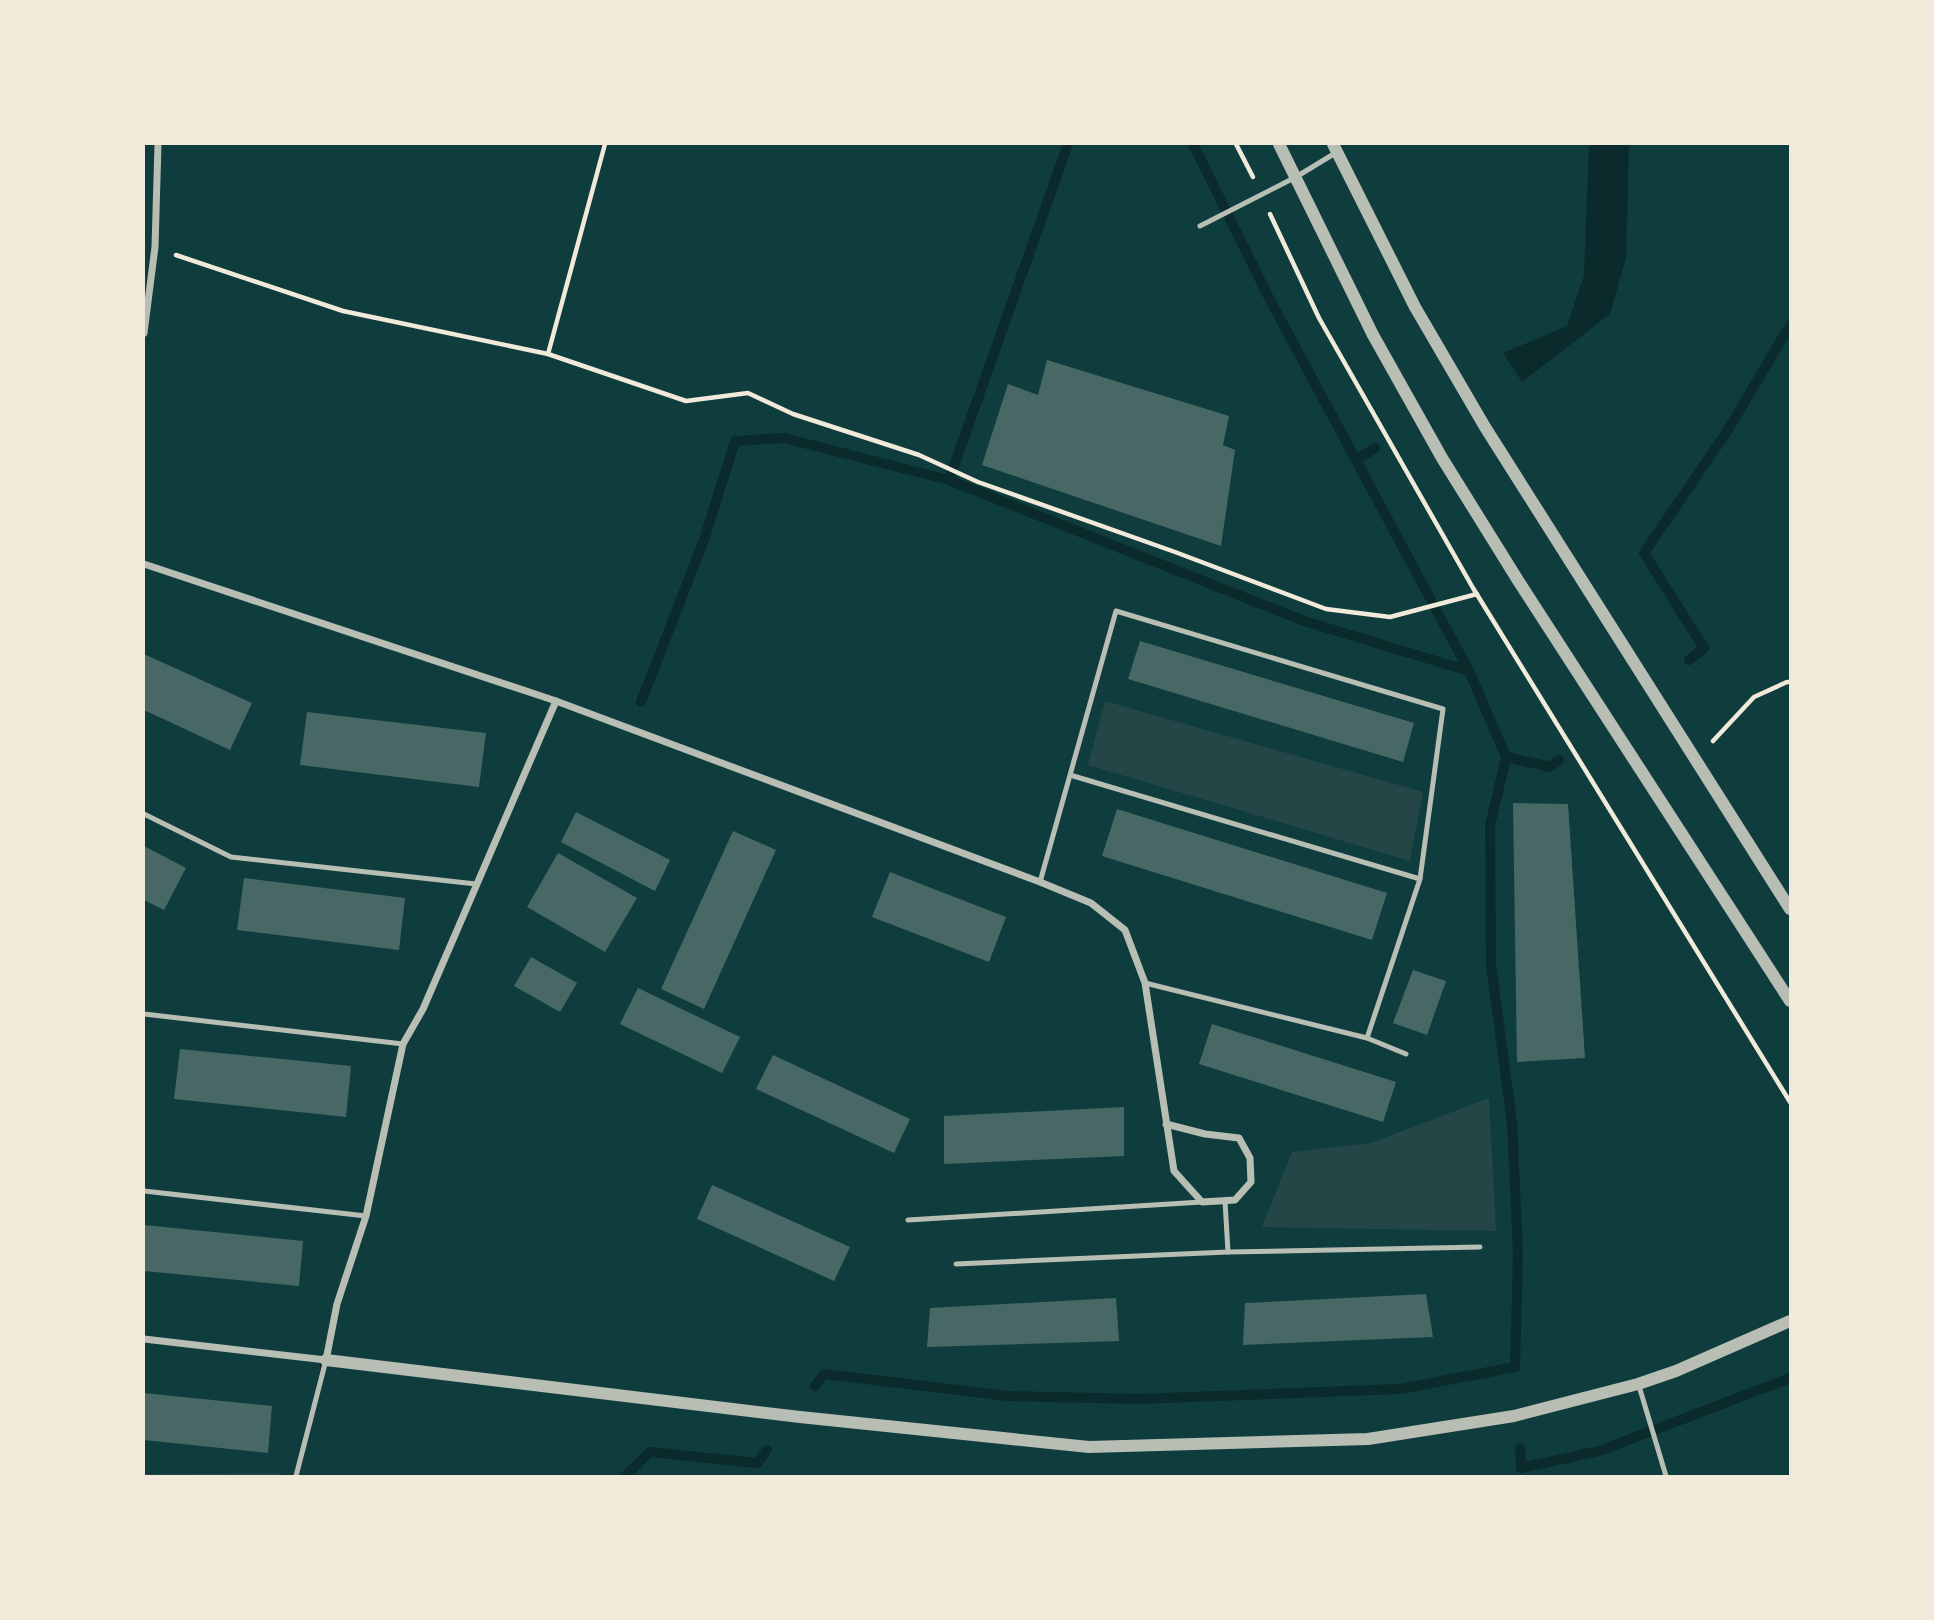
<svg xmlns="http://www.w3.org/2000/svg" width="1934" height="1620" viewBox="0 0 1934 1620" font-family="Commissioner,sans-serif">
<rect width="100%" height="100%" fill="#0f3d3e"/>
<g fill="#244646">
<polygon points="1105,701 1423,792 1410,861 1088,765"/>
<polygon points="1489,1098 1496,1231 1262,1227 1292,1152 1371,1143"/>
<polygon points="281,1473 280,1476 144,1476 144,1474"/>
</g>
<polygon fill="#0a2a2b" points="1589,144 1629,144 1626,258 1610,314 1522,382 1503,353 1567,326 1584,276"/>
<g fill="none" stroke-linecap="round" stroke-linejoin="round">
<g stroke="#0a2a2b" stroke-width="10">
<polyline points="1356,460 1375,448"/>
<polyline points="949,480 1068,144"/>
<polyline points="1689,660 1704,648 1644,553 1728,430 1790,325"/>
<polyline points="641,702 704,540 735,441 784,438 949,480 1304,621 1469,671"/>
<polyline points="1506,757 1550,767 1559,760"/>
<polyline points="815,1386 824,1374 1008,1396 1139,1399 1400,1389 1515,1367 1518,1253 1512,1122 1491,965 1490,826 1506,757 1469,671 1267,294 1193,144"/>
<polyline points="1520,1448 1521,1468 1599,1451 1790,1378"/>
<polyline points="625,1476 650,1452 757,1463 767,1450"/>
</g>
</g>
<g fill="#486865">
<polygon points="1047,360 1229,416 1223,445 1235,450 1221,546 982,465 1008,384 1038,395"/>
<polygon points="1140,641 1414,723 1403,762 1128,679"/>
<polygon points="144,654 252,703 230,750 144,710"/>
<polygon points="307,712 486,733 479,787 300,765"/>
<polygon points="1513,803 1568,804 1585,1058 1517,1062"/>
<polygon points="1117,809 1387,893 1372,940 1102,856"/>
<polygon points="576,812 670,860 655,891 561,842"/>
<polygon points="733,831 776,850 704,1009 661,989"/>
<polygon points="144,846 186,868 164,910 144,900"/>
<polygon points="558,853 637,898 605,952 527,907"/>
<polygon points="890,872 1006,917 989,962 872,917"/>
<polygon points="244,878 405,898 399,950 237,930"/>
<polygon points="531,957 577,983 560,1012 514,986"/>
<polygon points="1413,970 1446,981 1427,1035 1393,1023"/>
<polygon points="638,988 740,1037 722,1073 620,1024"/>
<polygon points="1212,1024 1396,1082 1383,1122 1199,1064"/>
<polygon points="180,1049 351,1066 346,1117 174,1099"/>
<polygon points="773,1055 910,1119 894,1153 756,1089"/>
<polygon points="1124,1107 1124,1156 944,1164 944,1116"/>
<polygon points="712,1185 850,1247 834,1281 697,1219"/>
<polygon points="144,1225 303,1241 299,1286 144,1271"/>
<polygon points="1426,1294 1433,1337 1243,1345 1245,1303"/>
<polygon points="1116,1298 1119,1341 927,1347 930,1308"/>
<polygon points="144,1393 272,1406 268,1453 144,1440"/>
</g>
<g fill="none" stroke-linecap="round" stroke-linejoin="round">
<g stroke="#f1e9da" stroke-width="4.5">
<polyline points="1236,144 1253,177"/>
<polyline points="1270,214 1319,318 1473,588 1790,1102"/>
<polyline points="176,255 343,311 548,354 686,401 748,393 793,414 919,455 978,482 1175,552 1326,609 1390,617 1477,594"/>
<polyline points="548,354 605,144"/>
<polyline points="1713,741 1754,697 1787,682 1790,682"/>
</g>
<g stroke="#b8beb3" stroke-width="5">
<polyline points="1200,226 1296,177 1337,152"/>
<polyline points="144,814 231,857 476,884"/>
<polyline points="1040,882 1116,611 1443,709 1420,879 1070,775"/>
<polyline points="1145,983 1367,1038 1406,1054"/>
<polyline points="144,1014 403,1044"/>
<polyline points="1367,1038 1420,879"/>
<polyline points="144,1191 366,1216"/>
<polyline points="1225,1201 1228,1252"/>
<polyline points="908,1220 1202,1202"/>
<polyline points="956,1264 1228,1252 1480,1247"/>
<polyline points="1639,1386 1666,1476"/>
<polyline points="296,1476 326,1360"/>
</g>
<g stroke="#b8beb3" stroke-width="7">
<polyline points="144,333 155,247 158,144"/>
<polyline points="144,564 556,701 1040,882 1091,903 1125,930 1145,983 1174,1171 1202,1202 1235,1200 1251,1182 1250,1158 1239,1138 1205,1134 1166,1124"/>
<polyline points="144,1339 326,1360 337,1304 366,1216 403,1044 423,1009 556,701"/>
</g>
<g stroke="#b8beb3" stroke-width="12">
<polyline points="1279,144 1373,335 1442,458 1519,582 1790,1001"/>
<polyline points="1333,144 1415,307 1485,427 1790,909"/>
<polyline points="326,1360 800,1417 1089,1447 1368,1439 1514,1416 1638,1384 1676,1371 1790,1321"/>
</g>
</g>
<rect width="1934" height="1620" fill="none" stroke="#f1e9da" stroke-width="290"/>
</svg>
